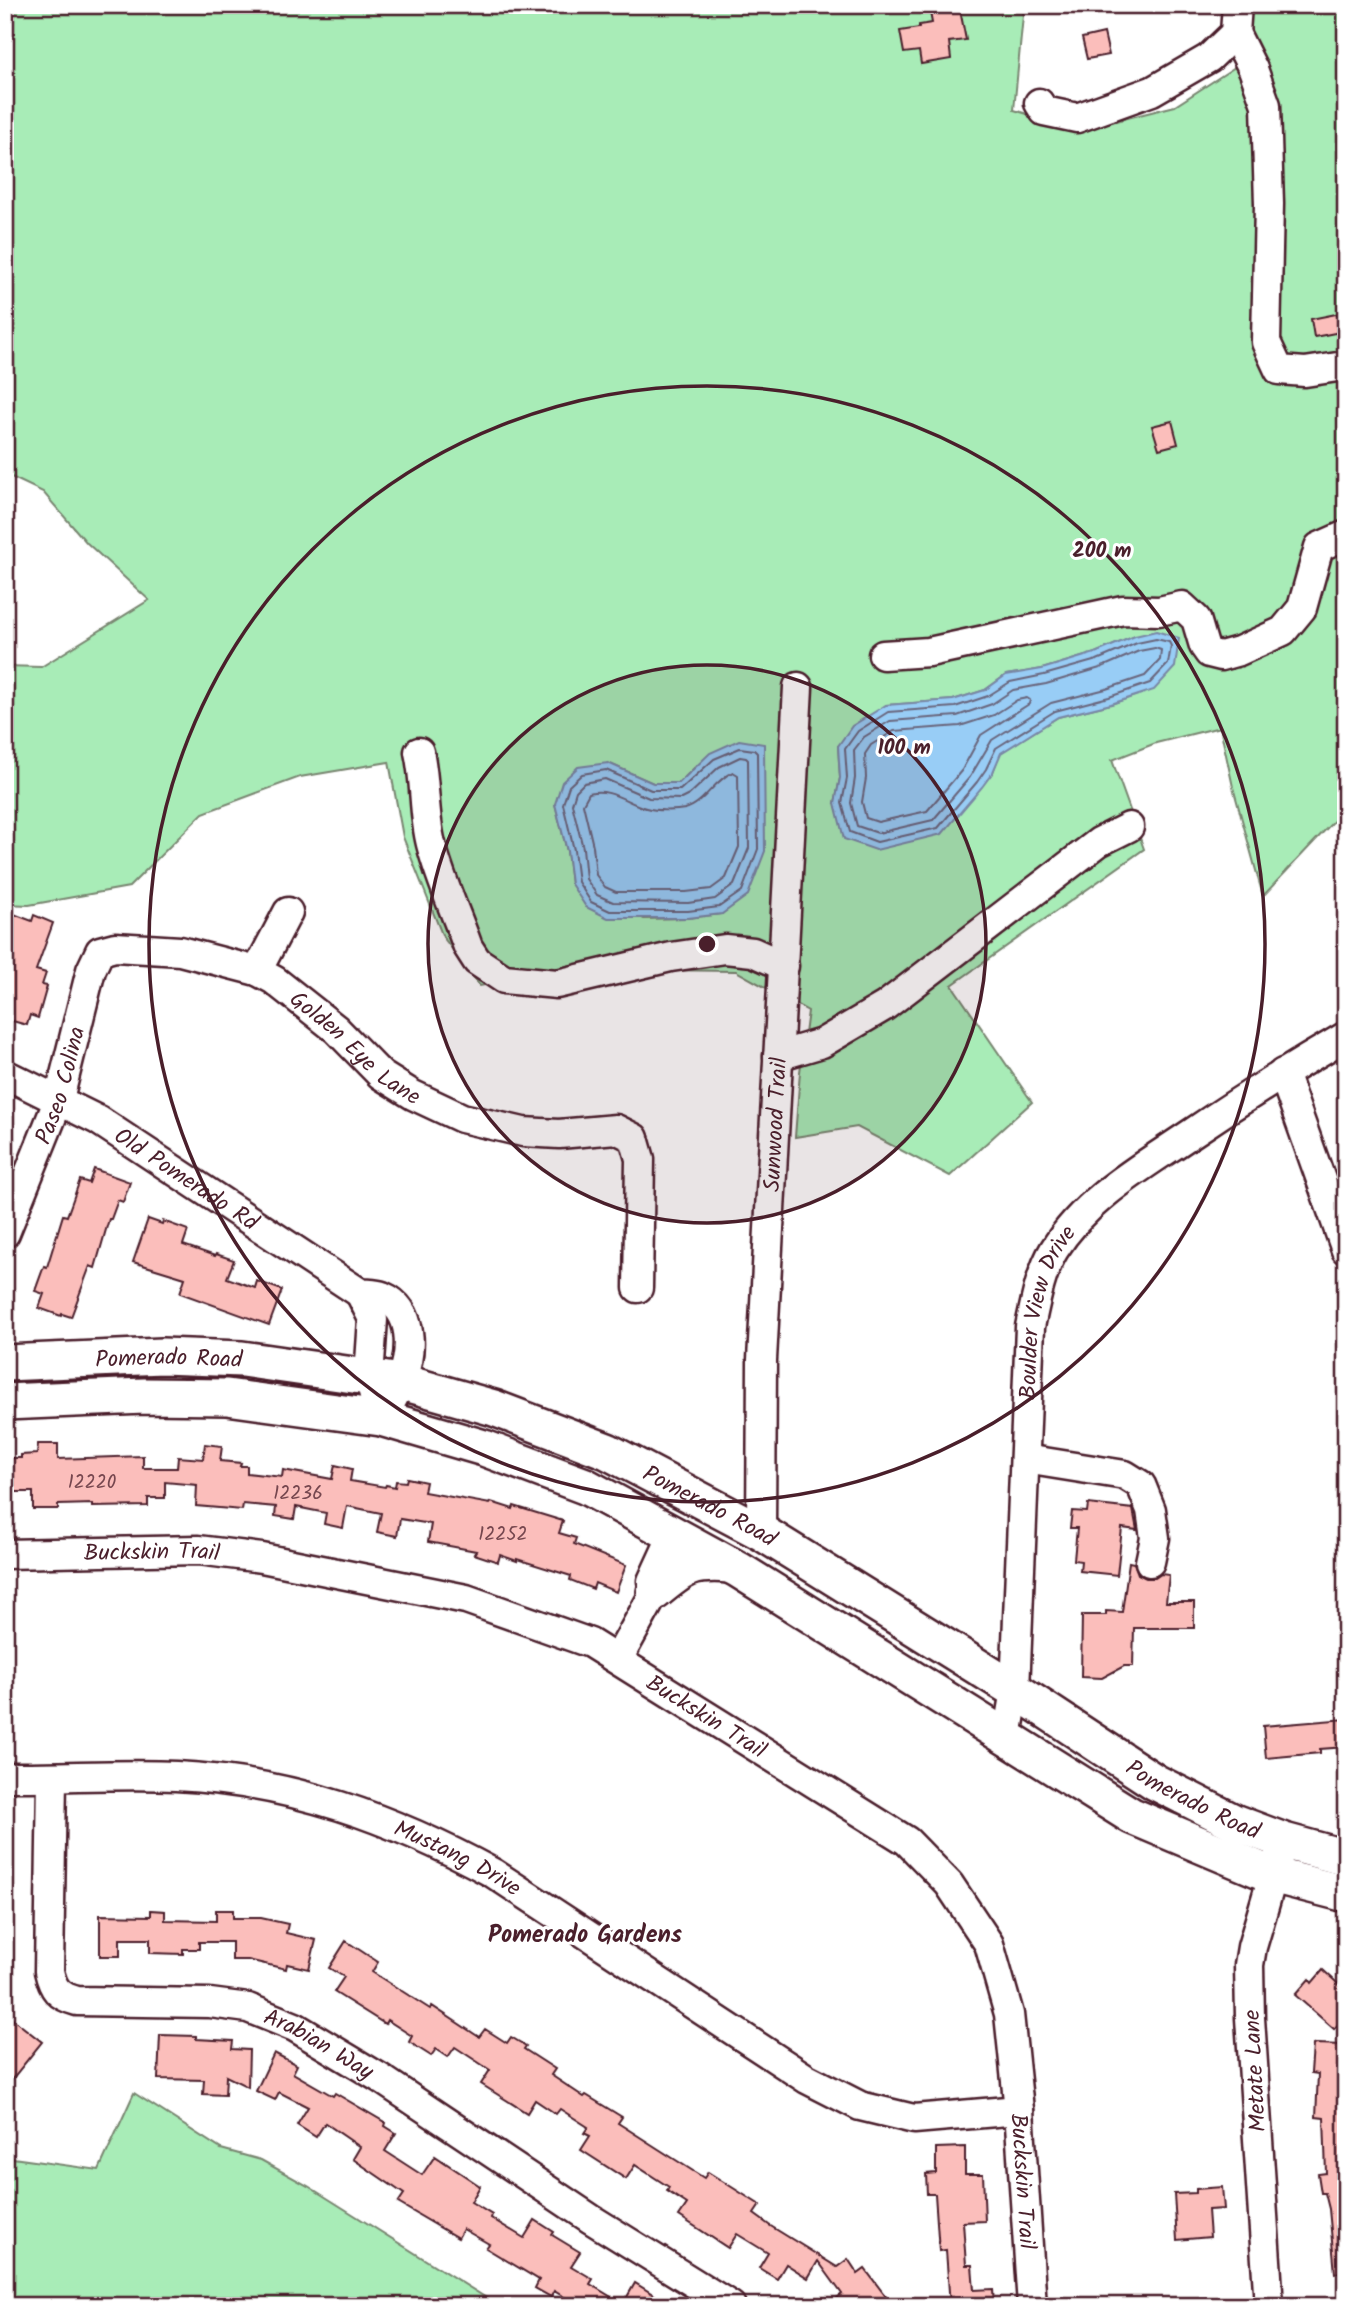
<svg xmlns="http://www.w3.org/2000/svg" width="1351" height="2311" viewBox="0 0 1351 2311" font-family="Kalam,sans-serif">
<rect width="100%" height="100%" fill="#fff"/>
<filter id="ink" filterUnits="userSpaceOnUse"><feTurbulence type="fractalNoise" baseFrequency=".0143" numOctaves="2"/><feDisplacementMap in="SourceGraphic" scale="14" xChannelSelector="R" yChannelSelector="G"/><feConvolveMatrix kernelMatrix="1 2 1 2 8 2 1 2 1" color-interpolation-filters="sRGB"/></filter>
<g filter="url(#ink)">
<g fill="#a8ecb7" stroke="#798671" stroke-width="2" fill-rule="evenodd">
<path d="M5,5H1024L1014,110L1080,130L1175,106L1235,67L1240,5H1346V808L1263,896L1233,787L1220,727L1156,743L1112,760L1144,849L952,985L1032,1102L950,1176L857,1127L795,1137L800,1072L808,1011L736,971L572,969L480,986L443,937L403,837L389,762L300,777L203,813L129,887L29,905L5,904V666L41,667L149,600L87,543L43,492L5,474ZM1135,636L1154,689L1111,704L1058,717L1000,753L993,772L965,804L835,803L840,778L838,746L886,705L953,700L985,690L1006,675L1042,669L1095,653ZM608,763L653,783H679L694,768L722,914L688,918L644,919L571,884L567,851L555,804Z"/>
<polygon points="134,2093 221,2149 261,2160 308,2186 499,2306 5,2306 5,2157 99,2170"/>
</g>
<g fill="#98cdf6" stroke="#7987a5" stroke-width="2">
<polygon points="1156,631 1179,638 1175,667 1154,690 1111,704 1058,717 1001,753 993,772 982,787 942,834 876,850 844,839 835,803 840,778 838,746 852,726 886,705 953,700 985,690 1006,675 1042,669 1095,653 1135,636"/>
<polygon points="739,740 764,744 765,851 748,895 722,914 688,918 608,918 586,907 571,884 567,851 555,804 562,782 578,767 608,763 653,783 679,783 710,753"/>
</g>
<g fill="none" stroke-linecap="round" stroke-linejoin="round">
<g stroke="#69657c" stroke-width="2">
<polygon points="1156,639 1169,642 1171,646 1168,664 1150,683 1109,697 1055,711 996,748 986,769 977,782 938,828 877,842 850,832 842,803 847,778 845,749 858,731 888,712 955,707 988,696 1010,682 1044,675 1097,660 1137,643"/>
<polygon points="1155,648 1161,650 1160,660 1145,676 1106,689 1051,703 992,740 970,777 933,820 878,833 857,826 851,803 855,778 854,750 864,737 890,721 957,716 992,704 1013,690 1046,684 1100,668 1139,651"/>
<polygon points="1027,698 1030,700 1029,704 981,735 962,770 927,811 878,822 866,818 862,802 866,778 865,754 871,745 894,731 960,726 994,715 1017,700"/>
<polygon points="740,748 754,750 757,753 758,849 742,891 719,907 688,911 610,911 591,902 578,882 574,850 563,804 569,786 582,774 606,770 651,790 680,790 714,759"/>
<polygon points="740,757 746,758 748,760 749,848 734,885 715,899 688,903 613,902 597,895 586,879 583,848 572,804 576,791 584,783 605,779 649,798 681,799 689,795 719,767"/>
<path d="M733,772L738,775L739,847L726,878L711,889L686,892H616L605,887L596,875L593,846L583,804L589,793C610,787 627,803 646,808C657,811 675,811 685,809C704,804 714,780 733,772Z"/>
</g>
</g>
<g fill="#fbbebb" stroke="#4a1f2b" stroke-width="2">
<polygon points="941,5 959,5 966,40 949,42 951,59 921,64 919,51 904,53 900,31 919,28 919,25 932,23 929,7"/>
<polygon points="1104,33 1109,55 1087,59 1082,38"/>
<polygon points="1346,312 1346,331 1314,337 1311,319"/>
<polygon points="1172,421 1178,444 1159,449 1152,426"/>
<polygon points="11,913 32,921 34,915 53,923 36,970 46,973 42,985 47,986 38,1018 30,1015 27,1025 5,1019 5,927"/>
<polygon points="94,1169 130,1182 123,1202 118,1200 111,1219 109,1219 95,1268 90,1266 71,1317 62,1314 61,1316 39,1308 44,1294 35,1291 44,1266 47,1267 63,1215 67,1216 80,1180 89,1183"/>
<polygon points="148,1219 162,1224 163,1221 188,1230 183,1245 215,1256 216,1254 234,1260 227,1278 255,1288 257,1281 282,1290 269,1325 180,1293 185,1278 133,1262"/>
<polygon points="38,1444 58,1444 58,1459 143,1456 143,1468 177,1468 178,1457 203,1459 205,1444 222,1446 220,1461 241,1463 240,1466 247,1466 247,1473 282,1477 283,1470 332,1479 335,1465 352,1469 350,1481 385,1487 386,1485 395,1487 396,1481 406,1482 407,1478 426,1482 424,1492 490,1504 491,1502 513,1509 514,1506 563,1521 559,1533 576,1538 574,1544 626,1565 616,1592 595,1583 593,1589 570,1580 571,1576 517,1559 517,1561 500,1555 498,1562 474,1554 476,1551 428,1542 431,1524 400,1519 397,1536 377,1532 381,1513 347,1506 343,1528 324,1524 326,1513 296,1507 294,1519 275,1516 276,1507 243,1504 242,1510 196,1506 197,1485 165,1482 165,1498 148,1498 148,1506 93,1507 93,1504 58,1505 58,1509 33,1509 33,1492 5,1492 5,1458 21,1458 21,1455 37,1454"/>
<polygon points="1088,1504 1133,1509 1137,1530 1122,1528 1117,1575 1080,1571 1081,1561 1074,1560 1077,1528 1070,1528 1072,1511 1087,1512"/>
<polygon points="1129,1562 1134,1563 1138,1574 1146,1578 1155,1578 1161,1574 1169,1575 1166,1602 1194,1602 1194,1628 1134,1628 1133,1666 1124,1666 1102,1678 1081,1677 1082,1615 1106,1615 1106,1611 1122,1612"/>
<polygon points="1346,1719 1346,1747 1320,1749 1320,1753 1266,1758 1263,1726"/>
<polygon points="151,1910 165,1911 165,1920 216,1921 216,1910 233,1910 233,1918 261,1918 288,1924 286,1933 316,1940 309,1969 287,1964 286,1969 248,1960 232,1960 232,1942 199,1942 199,1949 183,1949 183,1954 150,1953 150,1939 120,1939 120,1956 100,1956 100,1915 151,1916"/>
<polygon points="346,1941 378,1962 372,1972 430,2009 432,2006 479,2037 485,2029 507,2043 511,2037 526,2046 524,2049 555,2069 551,2075 584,2097 586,2095 622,2117 618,2123 704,2178 708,2172 760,2205 754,2214 769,2225 837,2267 848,2259 858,2274 865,2269 893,2306 827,2306 842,2294 818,2261 808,2278 786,2264 777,2279 759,2268 768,2253 737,2234 728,2248 679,2216 687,2204 667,2191 669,2187 635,2165 626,2179 581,2150 590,2136 584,2133 588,2127 560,2109 556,2114 535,2100 527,2113 481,2084 490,2070 455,2047 448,2057 436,2049 431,2056 409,2042 412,2036 387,2020 385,2024 334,1992 344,1977 329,1968"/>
<polygon points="1323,1970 1346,1991 1346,2016 1334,2029 1295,1995 1309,1979 1312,1983"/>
<polygon points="5,2013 42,2042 5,2088"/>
<polygon points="160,2035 196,2036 196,2039 233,2041 232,2049 249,2050 248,2087 226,2076 225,2095 203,2094 204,2080 158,2079"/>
<polygon points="1316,2044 1343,2045 1343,2051 1346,2052 1346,2272 1335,2273 1329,2209 1325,2193 1321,2193 1318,2174 1326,2173 1324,2118 1316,2117 1318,2074 1311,2073 1313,2045"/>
<polygon points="274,2053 297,2065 293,2073 333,2096 335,2093 386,2123 385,2126 396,2133 385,2151 422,2175 435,2156 480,2186 471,2202 492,2215 491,2218 524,2238 535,2220 554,2232 552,2235 580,2252 571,2266 593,2279 590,2284 623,2304 635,2283 656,2296 650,2306 579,2306 554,2291 551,2297 535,2288 539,2280 486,2248 489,2244 463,2229 458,2238 398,2203 404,2194 353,2159 360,2147 325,2123 316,2137 297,2125 308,2107 279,2092 275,2100 256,2091"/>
<polygon points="965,2147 965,2174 983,2174 985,2221 963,2222 966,2265 972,2265 974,2290 993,2289 994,2306 950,2306 946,2250 939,2251 935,2194 927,2194 926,2174 936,2173 936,2148"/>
<polygon points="1222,2187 1224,2209 1208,2210 1210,2237 1177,2240 1174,2194 1196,2193 1196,2189"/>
</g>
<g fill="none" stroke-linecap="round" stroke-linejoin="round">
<g stroke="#4a1f2b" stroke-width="33">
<g id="minor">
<polyline points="1235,33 1253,69 1266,105 1269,204 1266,342 1279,370 1305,372 1344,366"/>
<polyline points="1039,103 1044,111 1077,118 1152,91 1209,58 1235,33 1237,5"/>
<polyline points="883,655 929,652 1123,610 1159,611 1182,606 1196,619 1204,646 1209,653 1221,656 1239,651 1283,631 1302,608 1319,547 1346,535"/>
<path d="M419,752C426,782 423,813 431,844C440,879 456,913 468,947L477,961L504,979L557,984L671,957L725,949L753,952L784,966"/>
<polyline points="257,971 288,912"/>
<polyline points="778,1056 822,1043 885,1006 1099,842 1129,827"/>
<polyline points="1283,1073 1346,1250"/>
<path id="s1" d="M5,1074L98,1120L360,1293C367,1294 376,1294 382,1296C415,1310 412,1352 402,1379C398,1393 388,1406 381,1418"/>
<path id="s2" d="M5,1233L59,1099L91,970L100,951L115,947L180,951L257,971L274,980L336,1029L381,1075L413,1095L462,1118L523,1132L559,1134L616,1129L634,1138L640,1159L638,1288"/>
<polyline points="360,1293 373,1319 369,1377 374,1395"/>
<polyline points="1025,1459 1125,1475 1141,1485 1151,1510 1155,1538 1150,1562"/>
<path id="s3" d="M761,1532L762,1360L798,687"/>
<path id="s4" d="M5,1554L198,1550L262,1558L466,1599L590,1643L907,1841L949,1884L989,1944L1009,2014L1019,2110L1032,2306"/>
<polyline points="618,1659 655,1592 652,1581 674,1533"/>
<path id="s5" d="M1007,1737L1015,1690L1030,1327C1035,1303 1041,1271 1054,1250C1086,1198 1142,1167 1192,1133C1242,1099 1293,1067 1346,1036"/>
<path id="s6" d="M5,1777C61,1778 120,1773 176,1776C292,1782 392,1818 493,1873L807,2079L860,2106L914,2119L1019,2110"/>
<path id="s7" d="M52,1778L49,1971C53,1989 58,1996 77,2001L210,2003L248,2008L295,2027L380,2078L591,2219L731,2306"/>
<polyline points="1269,2306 1250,2018 1249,1965 1252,1947 1279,1855"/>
</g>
</g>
<g stroke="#4a1f2b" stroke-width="40">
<g id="major">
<path id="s8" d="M5,1363L162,1356L242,1359L402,1382L494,1408L607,1451L761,1532L1015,1690L1155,1782L1236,1823L1284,1841L1346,1858"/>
<polyline points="5,1402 144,1396 227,1397 381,1418 484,1448 585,1486 739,1570 1132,1816 1272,1875 1346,1894"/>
<path d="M655,1592C685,1567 691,1562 730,1565"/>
</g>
</g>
<use href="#minor" stroke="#fff" stroke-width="28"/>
<use href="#major" stroke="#fff" stroke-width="35"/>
</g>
</g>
<circle cx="707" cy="944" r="279" fill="#4a1f2b" fill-opacity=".12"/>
<g fill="none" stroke="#4a1f2b" stroke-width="3.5">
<circle cx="707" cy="944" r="279"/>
<circle cx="707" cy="944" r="558"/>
</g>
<g text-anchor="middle" stroke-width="6" stroke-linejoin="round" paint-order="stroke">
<g font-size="19" fill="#76474f">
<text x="92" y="1488">12220</text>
<text x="298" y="1499">12236</text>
<text x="503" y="1540">12252</text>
</g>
<g font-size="23" fill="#4a1f2b" stroke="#fff">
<text dy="8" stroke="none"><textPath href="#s2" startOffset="584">Golden Eye Lane</textPath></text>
<text dy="8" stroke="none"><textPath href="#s2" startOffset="158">Paseo Colina</textPath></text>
<text dy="8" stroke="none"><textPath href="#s3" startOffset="408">Sunwood Trail</textPath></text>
<text dy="8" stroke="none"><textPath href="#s1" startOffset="210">Old Pomerado Rd</textPath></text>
<text dy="8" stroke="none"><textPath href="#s5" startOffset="429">Boulder View Drive</textPath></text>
<text dy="8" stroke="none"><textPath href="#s8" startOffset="164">Pomerado Road</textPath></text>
<text dy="8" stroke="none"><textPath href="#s8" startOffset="732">Pomerado Road</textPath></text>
<text dy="8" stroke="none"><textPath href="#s4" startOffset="147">Buckskin Trail</textPath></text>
<text dy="8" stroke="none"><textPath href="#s4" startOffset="735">Buckskin Trail</textPath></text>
<text dy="8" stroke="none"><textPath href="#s8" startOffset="1298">Pomerado Road</textPath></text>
<text dy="8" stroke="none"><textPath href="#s6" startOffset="467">Mustang Drive</textPath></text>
<text dy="8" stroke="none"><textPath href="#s7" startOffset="488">Arabian Way</textPath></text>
<text transform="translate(1254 2071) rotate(-93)" y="8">Metate Lane</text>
<text dy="8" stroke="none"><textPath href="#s4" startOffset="1344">Buckskin Trail</textPath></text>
</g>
<g font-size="24" font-weight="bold" fill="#4a1f2b" stroke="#fff">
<text x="585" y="1942">Pomerado Gardens</text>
</g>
</g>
<circle cx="707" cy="944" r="10" fill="#4a1f2b" stroke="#fff" stroke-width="3.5"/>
<g font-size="21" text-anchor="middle" font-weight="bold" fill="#4a1f2b" stroke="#fff" stroke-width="6" stroke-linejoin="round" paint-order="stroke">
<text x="1102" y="557">200 m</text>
<text x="904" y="754">100 m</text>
</g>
<rect width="1351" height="2311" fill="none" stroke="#fff" stroke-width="28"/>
<rect x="14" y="14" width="1323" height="2283" fill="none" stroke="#4a1f2b" stroke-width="2.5" filter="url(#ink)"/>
</svg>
